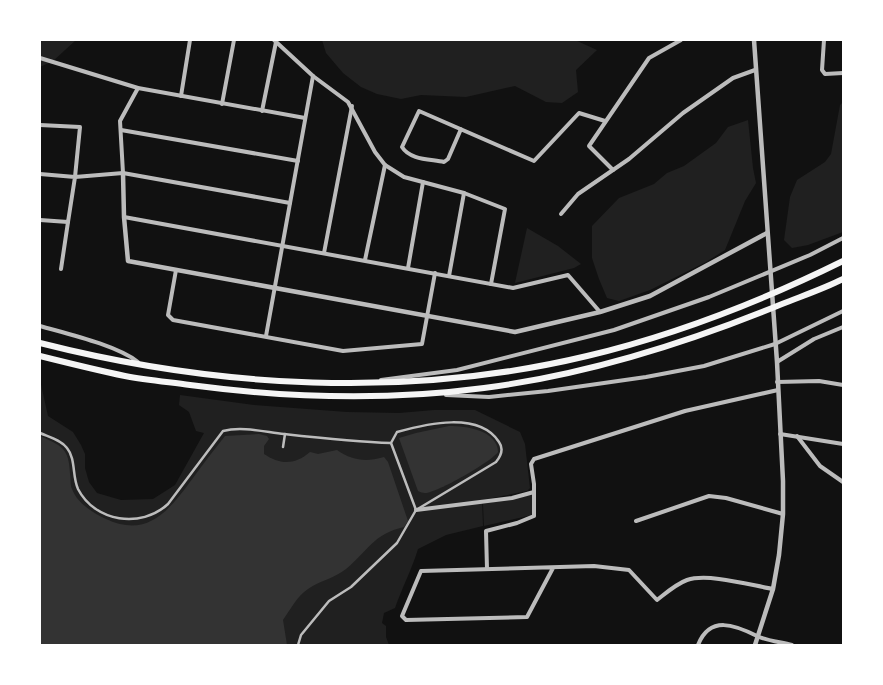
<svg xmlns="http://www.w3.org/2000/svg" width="883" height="685" viewBox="0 0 883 685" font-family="'Sofia Sans Condensed',sans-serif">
<rect width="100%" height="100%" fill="#111"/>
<g fill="#202020">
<polygon points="40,40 76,40 53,61 40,67"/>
<polygon points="322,40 575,40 597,50 576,70 578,92 562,103 546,102 515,86 466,97 421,95 401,99 377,94 361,87 343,73 326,53"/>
<polygon points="843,102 843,232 808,245 792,248 784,240 790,197 797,180 825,162 831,154 840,105"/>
<polygon points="748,120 753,168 756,183 745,201 725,250 706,262 650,290 619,301 607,298 599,279 592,258 592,226 619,198 654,184 667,173 684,166 716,143 728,127"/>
<polygon points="527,228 558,246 581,264 574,268 515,283"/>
<path d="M40,380L48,416L73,432L81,445L85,454V468L89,482L97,493L121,500L153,499L175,485L204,433L196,431L189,412L179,405L180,395L254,405L347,412L399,413L434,410H475L520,432L525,444L530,488L527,491L482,500L483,526L446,535L418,549C412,569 402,588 395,608L384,613L382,623L386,626V637L389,645H40Z"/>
<polygon points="532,495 532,515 484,526 483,504"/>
</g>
<g fill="#333">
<path d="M449,426C466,426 497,430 498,452C492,461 437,493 425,493C423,493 420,492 418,491L399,438L416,433Z"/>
<path d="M259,434L267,436L269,439L264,446V454C280,465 295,465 310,452L318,454L337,450C353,461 366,462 384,457L388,462L408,521L404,527C373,534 368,551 346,569C335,578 319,581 308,589C298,595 290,610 283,620L287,645H40V436C62,446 69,448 70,474C71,479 70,485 72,489C77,503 93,513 106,519C149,539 170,509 193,478C203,464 214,450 225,436Z"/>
</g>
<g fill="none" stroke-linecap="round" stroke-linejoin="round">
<g stroke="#bcbcbc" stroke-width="2.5">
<path d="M40,433C49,437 61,440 67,448C76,459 72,476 78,489C95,522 141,529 168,504L223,431C242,426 265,432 284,434C320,438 356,442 391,443"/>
<polyline points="283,447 285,434"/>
<path d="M298,645L301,635L329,601L351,587L397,543L416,510L496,462C501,456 504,449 499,442C479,411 426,424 397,432L391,443L416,510"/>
</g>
<g stroke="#bcbcbc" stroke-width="4">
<polyline points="274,40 313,76 348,102 375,152 385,165 404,177 464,193 505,209 491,284"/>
<polyline points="824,40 822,70 825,74 843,73"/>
<polyline points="40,58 138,88 305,118"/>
<polyline points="181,96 190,40"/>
<polyline points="222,104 234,40"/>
<polyline points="262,111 276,42"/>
<polyline points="40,125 80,127 75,177 123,173 290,203"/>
<path d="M461,129L448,159L444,162C430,159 410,160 402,147L419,111L534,161L579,113L605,121"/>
<polyline points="121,130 298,161"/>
<polyline points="613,170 589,146 649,58 681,40"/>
<polyline points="123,173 120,121 138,88"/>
<polyline points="40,174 75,177 68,222 40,220"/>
<polyline points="561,214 578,194 629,159 683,113 733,78 755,70"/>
<polyline points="124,217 513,288 568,275 600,312"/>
<polyline points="324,253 352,106"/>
<polyline points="365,260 385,165"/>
<polyline points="408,268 423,182"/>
<polyline points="61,269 68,222"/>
<polyline points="176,270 168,315 173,320 343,351 422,344 435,273"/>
<polyline points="449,276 464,193"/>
<path d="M40,326C68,334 116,345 138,362"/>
<polyline points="266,336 313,76"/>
<polyline points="777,362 814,339 843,327"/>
<polyline points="381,380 457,370 614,330 709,297 810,255 843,238"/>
<polyline points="777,382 819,381 843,385"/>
<polyline points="446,395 489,397 548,391 646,377 704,366 775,344 843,311"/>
<polyline points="780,434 843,444"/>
<polyline points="797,436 820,466 843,482"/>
<polyline points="416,510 512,498 534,492"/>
<polyline points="636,521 709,496 726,498 783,514"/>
<path d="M553,568L527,617L406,620L402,616L421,571L594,566L629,570L657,600C666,593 676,584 687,580C708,573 750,585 773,589"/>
<polyline points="487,569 486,531 517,523 534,516 534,484 531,464 534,459 685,411 778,390"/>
<path d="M698,645C710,615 735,625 757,636C767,641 781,642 792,645"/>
</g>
<g stroke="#bcbcbc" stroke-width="4.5">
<polyline points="754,40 777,362 783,481 783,514 779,555 773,589 755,645"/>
<polyline points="123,173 124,217 128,261 515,332 600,312 650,296 767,233"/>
</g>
<g stroke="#f5f5f5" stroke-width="6">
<path d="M40,343C217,388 408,399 587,356C675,335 762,301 843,261"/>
<path d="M40,356C68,363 96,370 125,376C146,380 168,382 190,385C288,398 386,401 484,388C586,375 687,343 782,304C802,296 823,289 843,279"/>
</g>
</g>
<rect width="883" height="685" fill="none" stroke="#ffffff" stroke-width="82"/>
</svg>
